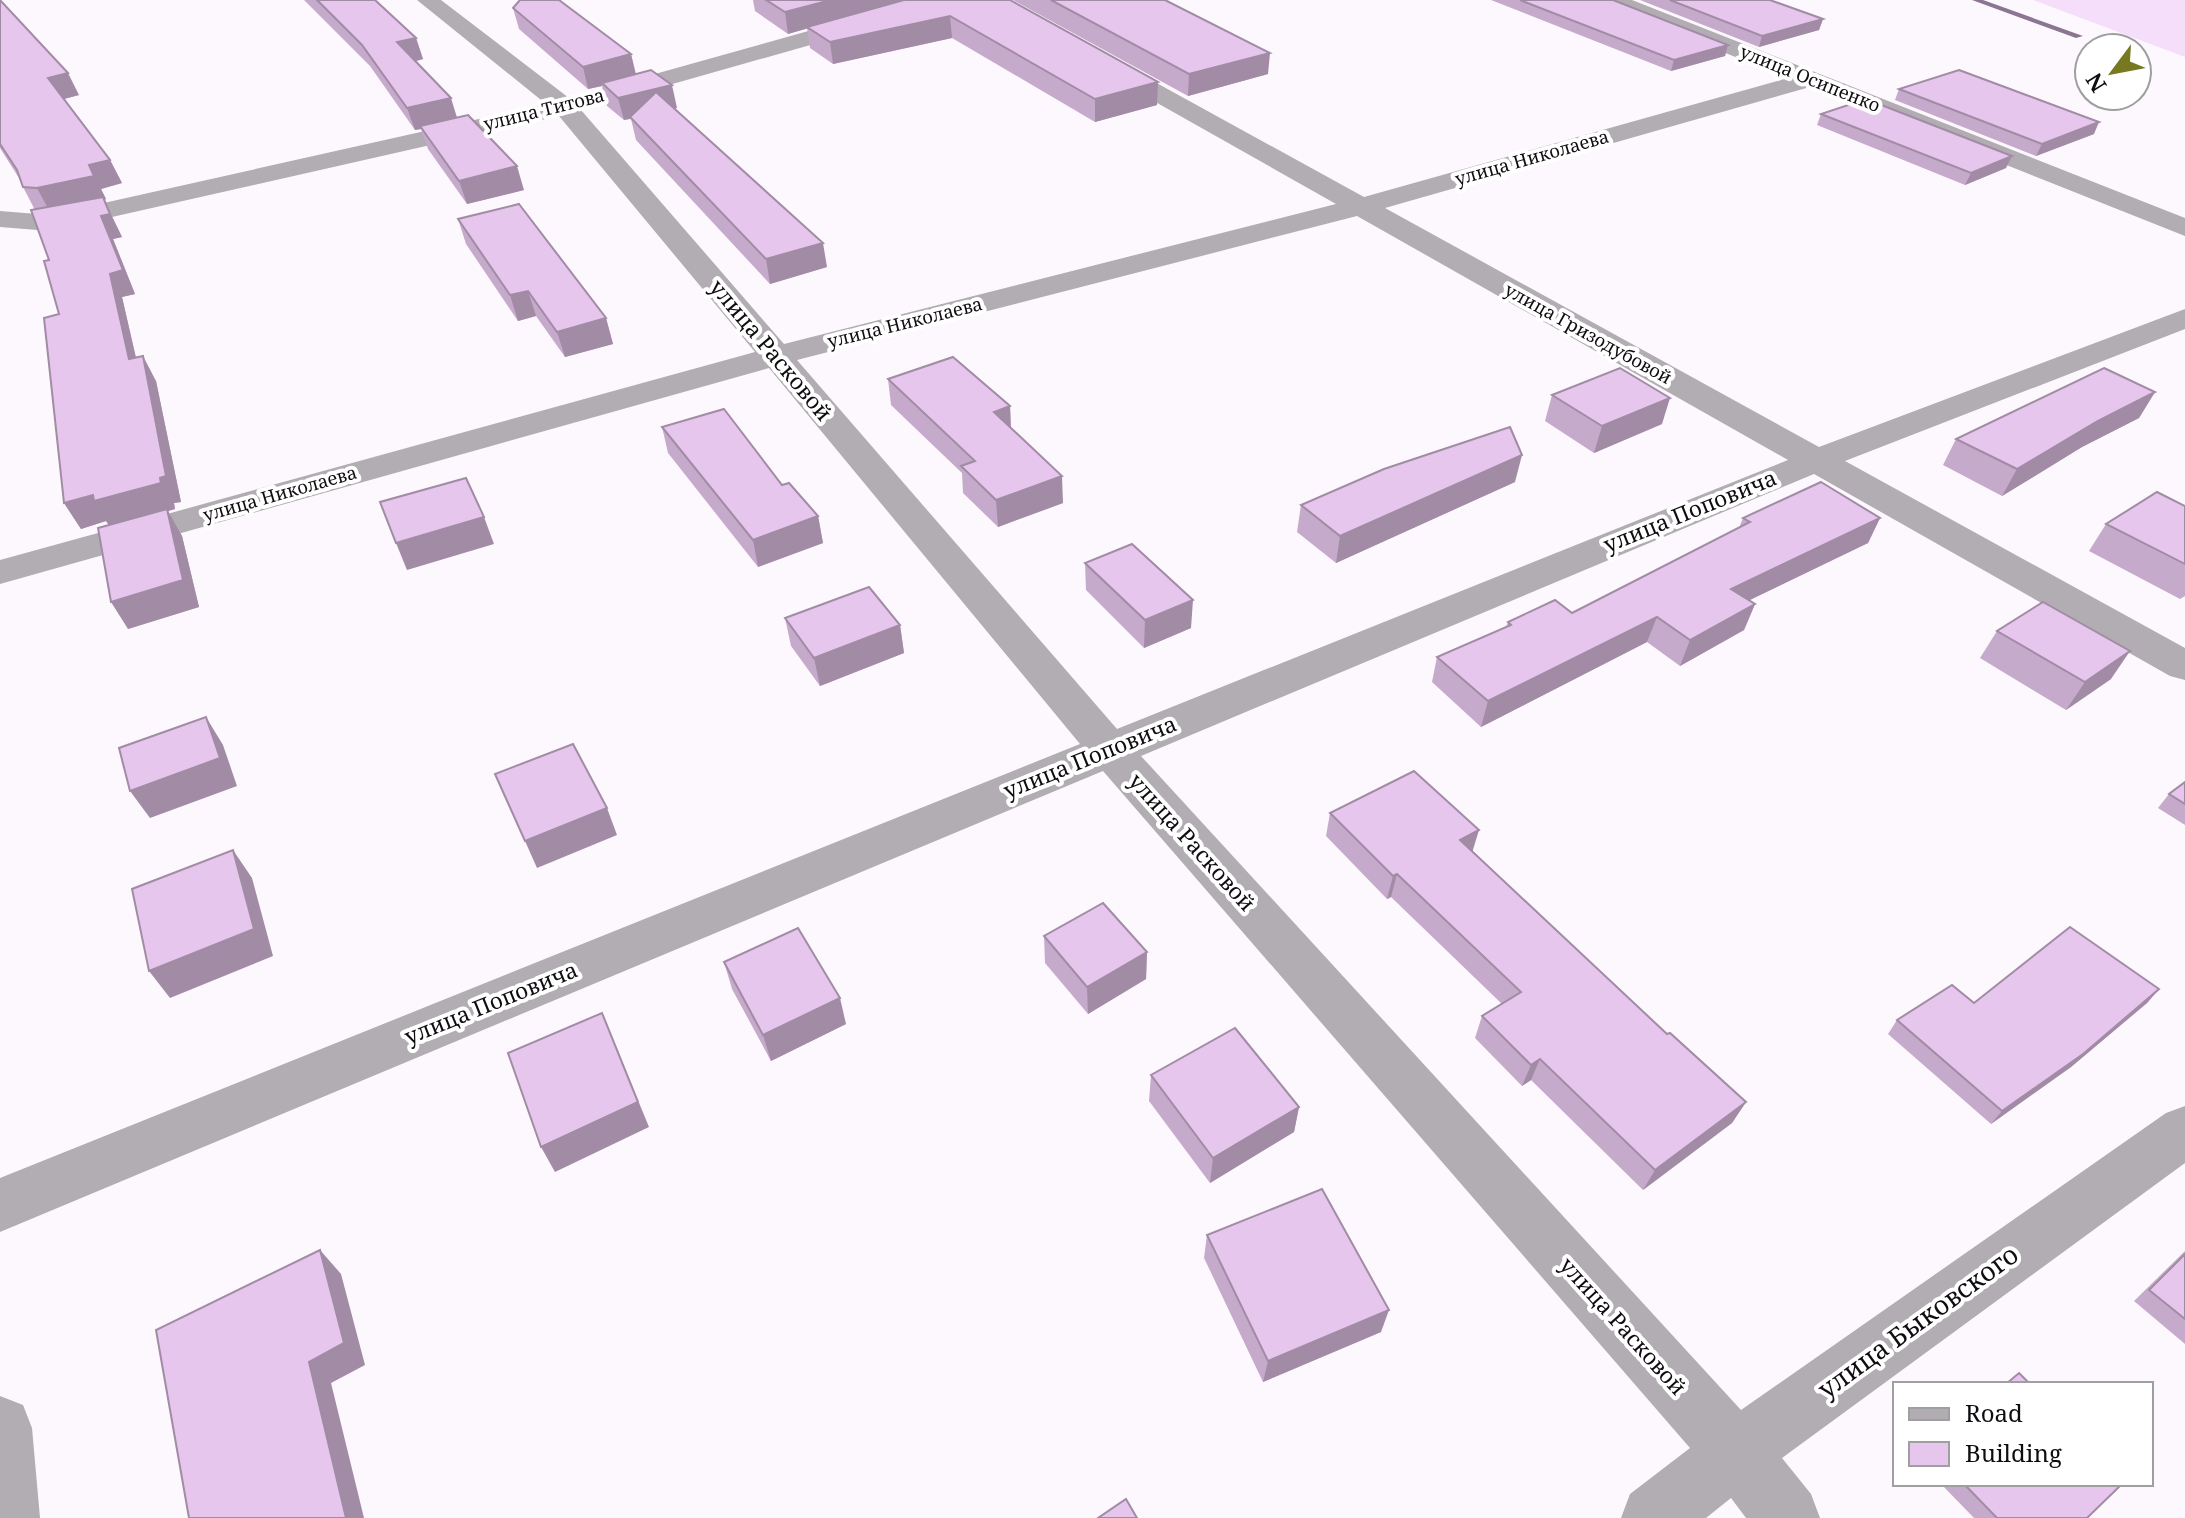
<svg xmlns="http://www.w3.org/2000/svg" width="2185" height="1518" viewBox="0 0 2185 1518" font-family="'Noto Serif',serif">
<rect width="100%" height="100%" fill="#fdf8fe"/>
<polygon fill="#f4def9" points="2033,0 2185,0 2185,57"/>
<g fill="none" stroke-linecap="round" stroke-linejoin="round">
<polygon fill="#8b7590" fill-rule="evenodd" points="1972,0 1983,0 2083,36 2076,38"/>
<g fill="#b1adb2" fill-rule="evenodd">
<path d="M417,0H441L569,98L919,0H954L951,5L581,110L784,344L1336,204L1097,69L1093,64L1097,59H1113L1364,197L1788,78L1605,5L1602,0H1632L2185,218V236L1810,87L1385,208L1819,447L2185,309V329L1845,461L2185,648V680L2170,676L1814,474L1141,756L1741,1410L2166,1113L2185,1106V1163L1782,1458L1811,1494L1820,1518H1746L1731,1498L1706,1518H1621L1630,1494L1690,1448L1103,771L0,1232V1178L1080,744L769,368L0,584V560L755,352L559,116L50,231L0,227V211L50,215L546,104ZM1357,216L1788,460L1117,729L797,360Z"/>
<polygon points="0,1396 23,1405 32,1428 40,1518 0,1518"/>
</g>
</g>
<g fill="#c6aacb">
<polygon points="0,0 79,95 64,99 110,160 122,183 101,189 106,199 104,200 122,237 113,239 135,294 122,297 136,358 156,381 181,502 174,503 175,509 168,511 182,536 199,607 128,629 109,525 106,521 81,529 64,503 59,314 49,260 35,210 23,187 19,178 0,148"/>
<polygon points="304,0 375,0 416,38 423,59 416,61 457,117 524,190 467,204 428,149 421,129 415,130 370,66"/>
<polygon points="753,0 1010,0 1157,105 1095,122 952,38 833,64 810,48 807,28 788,34 755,11"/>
<polygon points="1013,0 1165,0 1268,74 1188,96"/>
<polygon points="1491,0 1614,0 1728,45 1725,56 1671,71"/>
<polygon points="1640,0 1770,0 1823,19 1819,30 1759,47"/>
<polygon points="513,8 631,54 636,74 677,108 674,108 827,267 770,284 636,140 631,119 624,120 607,106 602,86 588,89 519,29"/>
<polygon points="1899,89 2094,134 2036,156 1895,100"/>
<polygon points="1821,114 2006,168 1965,185 1817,125"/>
<polygon points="458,219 606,318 613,344 565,357 536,316 518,321 466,244"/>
<polygon points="888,379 1010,406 1011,428 1063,503 998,527 963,493 962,473 891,405"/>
<polygon points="2155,392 2139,418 2082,447 2002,496 1943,465 1956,439"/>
<polygon points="1552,395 1662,424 1594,453 1545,421"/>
<polygon points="662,427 782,485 818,516 823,543 758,567 668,453"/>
<polygon points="1515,482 1336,563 1297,532 1301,505"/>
<polygon points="2185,506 2185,596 2180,599 2089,551 2106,524"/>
<polygon points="1743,518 1880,518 1868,543 1749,600 1755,604 1744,630 1680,666 1647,642 1481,727 1432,682 1437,657 1506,627 1508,622 1572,613 1739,528"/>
<polygon points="1085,563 1191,628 1144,648 1086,590"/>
<polygon points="785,618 900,625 904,653 820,686 791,646"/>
<polygon points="1997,631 2111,679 2066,710 1980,658"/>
<polygon points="2185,782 2185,825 2158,808 2169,794"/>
<polygon points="1330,813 1472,852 1667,1034 1746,1102 1732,1123 1643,1190 1531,1080 1522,1086 1475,1038 1482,1016 1502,1004 1391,897 1387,899 1326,836"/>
<polygon points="1044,936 1147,952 1146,979 1088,1014 1045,963"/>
<polygon points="724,962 846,1024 771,1061 732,989"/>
<polygon points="2159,989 2147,1003 2071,1067 1991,1124 1888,1034 1897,1020"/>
<polygon points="1151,1075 1299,1107 1294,1132 1210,1183 1149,1101"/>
<polygon points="1207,1235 1381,1332 1263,1382 1204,1258"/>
<polygon points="2185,1251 2185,1344 2134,1301"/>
<polygon points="1941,1484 2122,1484 2087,1518 1974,1518"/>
</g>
<g fill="#a18ba5">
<polygon points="831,0 908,0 788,34 785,12"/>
<polygon points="950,16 952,38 833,64 830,42"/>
<polygon points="1823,19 1819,30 1759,47 1762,36"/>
<polygon points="416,38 423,59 405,64 397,42"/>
<polygon points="1728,45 1725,56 1671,71 1674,60"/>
<polygon points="1270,53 1268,74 1188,96 1189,74"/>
<polygon points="631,54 636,76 602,83 602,86 588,89 583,67"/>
<polygon points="68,73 79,95 60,100 48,78"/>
<polygon points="1158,82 1157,105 1095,122 1095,99"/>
<polygon points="672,85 677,108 624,120 618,98"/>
<polygon points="451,98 458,121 420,126 421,129 415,130 407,108"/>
<polygon points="2099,122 2094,134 2036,156 2042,144"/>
<polygon points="2012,156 2006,168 1965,185 1971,173"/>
<polygon points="110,160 122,183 101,189 106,199 104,200 122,237 113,239 135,294 122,297 142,384 129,359 110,274 101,216 50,212 37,188 89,165"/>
<polygon points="517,166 524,190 467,204 459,181"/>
<polygon points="823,243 827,267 770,284 766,259"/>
<polygon points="528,291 536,316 518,321 510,295"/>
<polygon points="606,318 613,344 565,357 557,332"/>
<polygon points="143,356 156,381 181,502 174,503 175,509 168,511 182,536 199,607 128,629 111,602 110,527 106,521 81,529 64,503 93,495"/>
<polygon points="2155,392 2139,418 2082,447 2002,496 2017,469 2098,421"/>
<polygon points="1670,398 1662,424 1594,453 1602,426"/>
<polygon points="1010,406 1011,433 994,412"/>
<polygon points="1522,455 1515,482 1336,563 1340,536"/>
<polygon points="1062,476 1063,503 998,527 996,500"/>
<polygon points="818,516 823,543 758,567 753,540"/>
<polygon points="484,517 494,544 407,570 396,543"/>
<polygon points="1880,518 1868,543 1721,614 1731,589"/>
<polygon points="1193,600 1191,628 1144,648 1145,620"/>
<polygon points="1755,604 1744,630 1680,666 1690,640"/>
<polygon points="1657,617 1647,642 1481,727 1488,701"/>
<polygon points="900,625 904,653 820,686 814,658"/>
<polygon points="2130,651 2111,679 2066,710 2085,682"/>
<polygon points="206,717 223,745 237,786 150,818 130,791"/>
<polygon points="607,808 617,835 537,868 525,841"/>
<polygon points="1479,830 1472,853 1460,840"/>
<polygon points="233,850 252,878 273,956 170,998 149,971"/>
<polygon points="1397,874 1391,897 1387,899 1393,876"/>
<polygon points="1147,952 1146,979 1088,1014 1087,987"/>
<polygon points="2159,989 2147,1003 2071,1067 1991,1124 2002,1111"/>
<polygon points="840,998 846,1024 771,1061 763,1035"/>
<polygon points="602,1013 649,1127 555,1172 541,1147"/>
<polygon points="1540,1059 1531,1080 1522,1086 1531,1065"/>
<polygon points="1746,1102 1732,1123 1643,1190 1655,1170"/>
<polygon points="1299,1107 1294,1132 1210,1183 1213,1158"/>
<polygon points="320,1250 341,1274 365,1365 331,1383 364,1518 346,1518 309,1362"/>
<polygon points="1389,1310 1381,1332 1263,1382 1268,1361"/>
</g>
<g fill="#e6c6ec" stroke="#a18ba5" stroke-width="2">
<polygon points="0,0 68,73 48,78 110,160 89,165 94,176 37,188 23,187 17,170 0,144"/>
<polygon points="317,0 375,0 416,38 397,42 451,98 407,108 362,45"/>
<polygon points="520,0 559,0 631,54 583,67 513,8"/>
<polygon points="766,0 831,0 785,12"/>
<polygon points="904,0 1010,0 1158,82 1095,99 950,16 830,42 807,27"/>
<polygon points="1051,0 1165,0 1270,53 1189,74"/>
<polygon points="1520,0 1613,0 1728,45 1674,60"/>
<polygon points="1670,0 1770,0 1823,19 1762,36"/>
<polygon points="651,70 672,85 618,98 602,83"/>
<polygon points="1959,70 2099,122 2042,144 1899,89"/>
<polygon points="656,92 823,243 766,259 630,117"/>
<polygon points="1866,99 2012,156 1971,173 1821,114"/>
<polygon points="468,115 517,166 459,181 420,126"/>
<polygon points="103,197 110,214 101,216 123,270 110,274 129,359 143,356 166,476 160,478 161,483 94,501 93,495 64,503 44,318 59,314 44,261 49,260 31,210"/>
<polygon points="519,204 606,318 557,332 528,291 510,295 458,219"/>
<polygon points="953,357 1010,406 994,412 1062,476 996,500 961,466 975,461 888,379"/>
<polygon points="1620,368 1670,398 1602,426 1552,395"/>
<polygon points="2104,368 2155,392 2098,421 2017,469 1956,439"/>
<polygon points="724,409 782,485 789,483 818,516 753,540 662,427"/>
<polygon points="1510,427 1522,455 1340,536 1301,505 1384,469"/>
<polygon points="466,478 484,517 396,543 380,502"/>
<polygon points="1821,482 1880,518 1731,589 1755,604 1690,640 1657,617 1488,701 1437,657 1511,625 1508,622 1555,600 1572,613 1750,522 1743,518"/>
<polygon points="2157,492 2185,506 2185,564 2106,524"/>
<polygon points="167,509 183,580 111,602 98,528"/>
<polygon points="1132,544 1193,600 1145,620 1085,563"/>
<polygon points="869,587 900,625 814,658 785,618"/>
<polygon points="2043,602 2130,651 2085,682 1997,631"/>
<polygon points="206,717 220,758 130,791 119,748"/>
<polygon points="573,744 607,808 525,841 495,774"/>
<polygon points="1414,771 1479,830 1460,840 1667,1034 1670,1033 1746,1102 1655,1170 1540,1059 1531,1065 1482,1016 1521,992 1397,874 1393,876 1330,813"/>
<polygon points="2185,782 2185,804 2169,794"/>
<polygon points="233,850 254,929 149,971 132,889"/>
<polygon points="1103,903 1147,952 1087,987 1044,936"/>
<polygon points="2070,927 2159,989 2083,1054 2002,1111 1897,1020 1952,985 1974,1003"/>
<polygon points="798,928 840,998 763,1035 724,962"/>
<polygon points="602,1013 638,1102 541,1147 508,1053"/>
<polygon points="1235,1028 1299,1107 1213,1158 1151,1075"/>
<polygon points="1322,1189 1389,1310 1268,1361 1207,1235"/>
<polygon points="320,1250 344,1343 309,1362 346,1518 189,1518 156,1330"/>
<polygon points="2185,1254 2185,1319 2149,1290"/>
<polygon points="2019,1373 2030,1384 2006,1384"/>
<polygon points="1964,1484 2122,1484 2087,1518 1997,1518"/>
<polygon points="1126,1499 1137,1518 1098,1518"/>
</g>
<g text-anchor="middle" stroke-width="8" stroke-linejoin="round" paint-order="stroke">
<g font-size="18" fill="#100d11" stroke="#fff">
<text transform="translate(1810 79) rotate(22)" y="6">улица Осипенко</text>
<text transform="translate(544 110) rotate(-14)" y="6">улица Титова</text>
<text transform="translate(1532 158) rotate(-16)" y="6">улица Николаева</text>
<text transform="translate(905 323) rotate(-14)" y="6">улица Николаева</text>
<text transform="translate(1588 334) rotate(29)" y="6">улица Гризодубовой</text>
<text transform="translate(280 494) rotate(-16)" y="6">улица Николаева</text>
</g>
<g font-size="22" fill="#100d11" stroke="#fff">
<text transform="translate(771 350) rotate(50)" y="8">улица Расковой</text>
<text transform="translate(1690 511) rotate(-22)" y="8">улица Поповича</text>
<text transform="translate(1090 757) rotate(-22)" y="8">улица Поповича</text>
<text transform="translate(1192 842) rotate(48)" y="8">улица Расковой</text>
<text transform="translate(491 1003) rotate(-22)" y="8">улица Поповича</text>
<text transform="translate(1623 1326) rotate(48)" y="8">улица Расковой</text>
</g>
<g font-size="26" fill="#100d11" stroke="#fff">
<text transform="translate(1918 1322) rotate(-36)" y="9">улица Быковского</text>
</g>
</g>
<rect x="1893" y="1382" width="260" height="104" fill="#ffffff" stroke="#9f9ea0" stroke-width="2"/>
<rect x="1909" y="1408" width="40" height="12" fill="#b1adb2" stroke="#9f9ea0" stroke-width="2"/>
<text x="1965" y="1422" font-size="24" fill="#100d11">Road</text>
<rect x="1909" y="1442" width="40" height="24" fill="#e6c6ec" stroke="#9f9ea0" stroke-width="2"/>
<text x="1965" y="1462" font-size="24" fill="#100d11">Building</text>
<g transform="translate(2113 72) rotate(238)"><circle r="38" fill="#ffffff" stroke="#9f9ea0" stroke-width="2"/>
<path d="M0-6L14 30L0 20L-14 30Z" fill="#777921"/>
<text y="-12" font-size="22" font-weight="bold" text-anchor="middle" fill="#100d11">N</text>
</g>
</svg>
